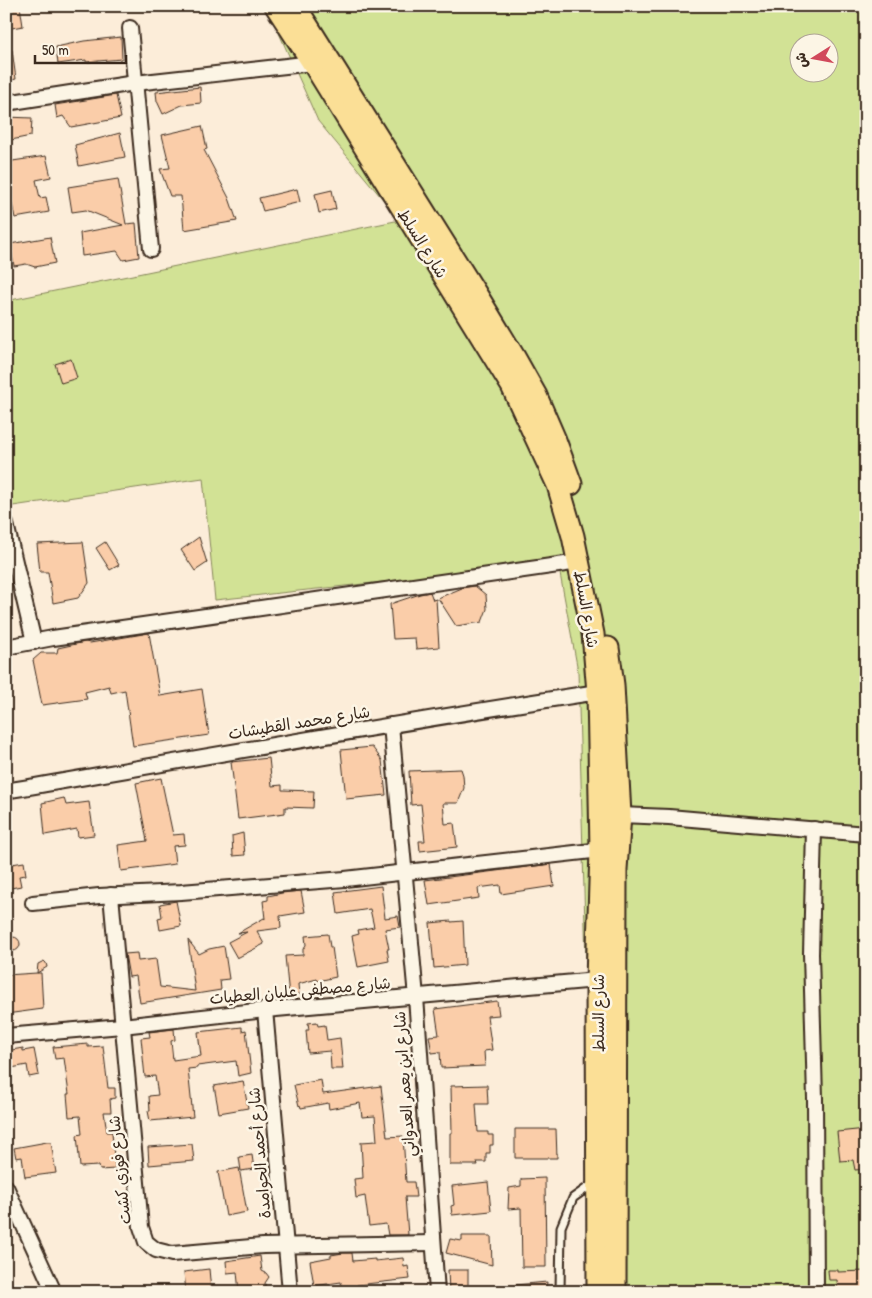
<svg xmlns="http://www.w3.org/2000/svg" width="872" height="1298" viewBox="0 0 872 1298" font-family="'Patrick Hand','Playpen Sans Arabic',sans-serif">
<rect width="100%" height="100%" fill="#fcedd9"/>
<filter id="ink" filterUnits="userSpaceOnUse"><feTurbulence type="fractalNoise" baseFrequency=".02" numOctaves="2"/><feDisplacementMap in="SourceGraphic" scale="10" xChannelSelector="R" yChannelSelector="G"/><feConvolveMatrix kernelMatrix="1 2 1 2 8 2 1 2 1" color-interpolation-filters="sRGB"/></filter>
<g filter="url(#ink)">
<path fill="#d2e295" stroke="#86865a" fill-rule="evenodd" d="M267,6H866V1292H595L578,671L558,563L215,600L203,478L6,507V301L400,220L318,121ZM800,42H830V72H800Z"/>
<g fill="#facda9" stroke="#3b2a1e">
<polygon points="6,6 20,6 23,26 6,29"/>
<polygon points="121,37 122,59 86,62 86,60 58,64 56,47 84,41"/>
<polygon points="12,50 16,79 6,81 6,51"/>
<polygon points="200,87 201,103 182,105 163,114 157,101 156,92"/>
<polygon points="116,95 121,118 71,127 63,116 57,118 55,105"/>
<polygon points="6,117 32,118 31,136 6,141"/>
<polygon points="202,126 207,149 204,150 229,198 237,221 184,230 181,196 170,196 160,169 170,168 162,135"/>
<polygon points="120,133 125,157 79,166 75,145"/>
<polygon points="46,156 51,177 36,180 40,198 46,197 49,212 15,218 8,184 6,184 6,162"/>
<polygon points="118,179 126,224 136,223 139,257 123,260 117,251 82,256 80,233 123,225 86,210 72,212 68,187"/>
<polygon points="297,189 300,202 263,211 259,198"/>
<polygon points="332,190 336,209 319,213 315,194"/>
<polygon points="50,237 55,263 35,267 26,264 14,266 10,244"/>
<polygon points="71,359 77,378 61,383 55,364"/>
<polygon points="199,537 207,563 195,571 181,550"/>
<polygon points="83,542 89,583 78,598 53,603 48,572 40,572 37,544"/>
<polygon points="105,542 119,565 110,570 96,548"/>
<polygon points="475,586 486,595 487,609 482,622 456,626 438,598 462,588"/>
<polygon points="430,592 433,600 436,599 439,647 416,649 415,638 393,639 390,604 420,594"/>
<polygon points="149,633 160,696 202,689 209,735 133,746 125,690 111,693 109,686 85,692 87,699 42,705 33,660 41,653 57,653 58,648 85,642 90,643"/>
<polygon points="372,747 382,760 386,795 346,799 341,750"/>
<polygon points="269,758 272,786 282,785 282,790 314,791 313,808 285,807 285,813 238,819 231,762"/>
<polygon points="461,769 463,775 464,788 458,803 443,803 445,824 454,823 457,847 420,851 419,841 425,841 421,804 411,805 409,771"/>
<polygon points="161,778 173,835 184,834 185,845 173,846 175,864 121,871 118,845 147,841 136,783"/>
<polygon points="64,798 66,805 89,802 94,835 78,837 77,829 45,835 42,803"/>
<polygon points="243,833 245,855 233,856 232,836"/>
<polygon points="24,862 26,875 19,876 21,886 6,889 6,865"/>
<polygon points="551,864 554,886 501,894 500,885 478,888 479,898 429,905 425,880"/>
<polygon points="381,886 385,918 398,916 400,927 385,929 389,949 387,949 389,961 358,967 352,936 359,934 358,930 374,927 370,909 338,914 335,892"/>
<polygon points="301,891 305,912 280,916 281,928 257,931 264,944 237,958 228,942 247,932 238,933 264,918 265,919 263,901 268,900 268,896 282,893"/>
<polygon points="176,901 181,926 160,930 158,918 162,917 160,904"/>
<polygon points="451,921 451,922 463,921 465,965 434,968 430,923"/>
<polygon points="328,934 330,947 332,947 336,977 318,981 317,979 298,984 299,995 289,996 285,956 303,955 303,949 306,945 305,936"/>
<circle cx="13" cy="944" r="7"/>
<polygon points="188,940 199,954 209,949 224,946 229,979 220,980 221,990 140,1003 136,976 129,977 125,954 137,953 138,961 156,959 160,987 195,991"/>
<polygon points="44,961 46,963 47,967 37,973 41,973 43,1009 6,1014 6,975 37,973 38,964"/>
<polygon points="497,1001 499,1015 487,1016 492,1050 484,1051 485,1066 441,1068 440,1052 432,1053 429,1036 439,1035 435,1009"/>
<polygon points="317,1022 318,1026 325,1025 327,1040 340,1038 343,1069 331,1069 330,1051 308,1053 306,1030 309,1030 308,1023"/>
<polygon points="242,1027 242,1031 246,1030 251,1073 238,1076 236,1061 197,1066 197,1068 188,1069 193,1117 150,1121 148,1111 150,1111 149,1096 158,1095 155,1076 145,1077 141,1038 150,1037 149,1032 174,1029 175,1040 171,1041 173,1060 201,1056 198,1032"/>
<polygon points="88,1044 88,1047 103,1046 108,1088 115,1088 115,1098 110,1099 111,1112 104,1112 107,1132 112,1132 115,1169 100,1170 99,1166 80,1167 77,1135 82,1134 80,1116 69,1117 67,1094 69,1094 64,1058 55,1059 53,1047"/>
<polygon points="23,1048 23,1051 34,1049 39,1075 29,1077 27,1065 6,1069 6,1051"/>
<polygon points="321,1080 323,1094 381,1086 387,1137 403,1136 406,1182 414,1182 416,1197 405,1197 408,1235 388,1235 386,1224 369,1226 365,1196 356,1198 354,1179 363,1178 361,1142 377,1141 375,1116 362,1117 360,1103 329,1109 328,1103 301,1108 300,1105 299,1106 294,1085"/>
<polygon points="243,1081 248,1108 219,1113 214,1086"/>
<polygon points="487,1085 488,1104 476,1104 478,1132 488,1132 488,1135 493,1135 493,1145 490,1145 490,1153 486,1153 486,1162 477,1162 478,1165 450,1165 450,1133 452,1133 451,1086"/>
<polygon points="515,1129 556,1129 557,1158 515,1158"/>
<polygon points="866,1129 866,1156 864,1156 866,1169 855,1170 853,1160 840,1161 837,1132"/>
<polygon points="47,1142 51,1142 56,1173 25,1177 22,1157 16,1158 14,1148"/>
<polygon points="192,1144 194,1161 149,1165 148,1147"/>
<polygon points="252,1155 254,1169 241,1171 239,1157"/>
<polygon points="239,1168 247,1212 226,1216 218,1172"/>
<polygon points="545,1178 546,1267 522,1267 521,1208 508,1209 509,1188 521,1186 521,1179"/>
<polygon points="488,1182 491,1211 452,1215 451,1206 454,1205 452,1186"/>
<polygon points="462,1236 491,1236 492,1265 446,1253 450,1239 462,1241"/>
<polygon points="343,1253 352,1253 353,1261 375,1259 375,1261 403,1258 404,1267 408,1266 410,1279 357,1285 357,1287 342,1289 341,1282 314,1286 310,1261 331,1257 331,1255"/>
<polygon points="260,1256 262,1271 266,1273 269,1277 265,1283 266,1292 239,1292 237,1272 227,1273 226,1261"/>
<polygon points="209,1269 211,1291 186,1292 184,1272"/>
<polygon points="448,1270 468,1270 468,1292 449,1292"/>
<polygon points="828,1270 838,1270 838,1272 866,1271 866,1289 858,1289 858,1292 838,1292 837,1280 829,1280"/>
<polygon points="547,1282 546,1292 516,1292 515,1285"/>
</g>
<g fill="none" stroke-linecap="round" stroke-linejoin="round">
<g stroke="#3b2a1e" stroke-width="11">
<polyline id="lane" points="560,1292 561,1227 573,1198 594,1183"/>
</g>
<g stroke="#3b2a1e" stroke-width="18">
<g id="street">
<polyline points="130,28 151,249"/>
<polyline points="6,103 135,83 313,63"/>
<polyline points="6,524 34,642"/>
<polyline points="6,647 53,638 579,562"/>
<polyline points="391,725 416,997 437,1292"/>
<path d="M6,791C203,757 400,722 598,692"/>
<polyline points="620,815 669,817 866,834"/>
<polyline points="814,829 811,954 815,1098 816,1292"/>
<polyline points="111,895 141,1227 146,1242 156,1250 172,1254 263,1246 433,1243"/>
<polyline points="33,903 99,896 181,892 345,879 601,850"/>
<polyline points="265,1010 290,1292"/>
<polyline points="6,1036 122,1026 265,1010 597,980"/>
<polyline points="6,1187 54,1292"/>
</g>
</g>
<g stroke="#3b2a1e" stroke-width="25">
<g id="primary">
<polyline points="276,6 313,63 512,386 558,485 573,536 593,634 598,692 601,850 597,980 598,1292"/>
<polyline points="295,6 479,299 514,357 536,396 555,440 571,484"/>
<polyline points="608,648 613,685 620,815 616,869 615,1292"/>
</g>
</g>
<use href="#lane" stroke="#fcf5e5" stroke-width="7"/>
<use href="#street" stroke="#fcf5e5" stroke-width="14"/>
<use href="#primary" stroke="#fbdf96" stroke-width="21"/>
</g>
</g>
<g text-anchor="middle" stroke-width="5" stroke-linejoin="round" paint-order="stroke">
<g font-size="16" fill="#3b2a1e" stroke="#fcf5e5">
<text transform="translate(423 243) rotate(58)" y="6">شارع السلط</text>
<text transform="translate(587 609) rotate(80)" y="6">شارع السلط</text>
<text transform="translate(299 722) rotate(-9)" y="6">شارع محمد القطيشات</text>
<text transform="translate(300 990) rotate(-5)" y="6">شارع مصطفى عليان العطيات</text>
<text transform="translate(598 1013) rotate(-90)" y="6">شارع السلط</text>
<text transform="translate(404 1084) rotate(-94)" y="6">شارع ابن يعمر العدواني</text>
<text transform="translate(259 1153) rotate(-95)" y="6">شارع أحمد الحوامدة</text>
<text transform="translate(119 1170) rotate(-96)" y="6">شارع فوزي كشت</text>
</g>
</g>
<rect width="872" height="1298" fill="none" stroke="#fcf5e5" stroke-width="25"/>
<rect x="12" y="12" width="847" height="1273" fill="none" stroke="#3b2a1e" stroke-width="2" filter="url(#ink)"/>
<g transform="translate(814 58) rotate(259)"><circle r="24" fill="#fcf5e5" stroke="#afa495"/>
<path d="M0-4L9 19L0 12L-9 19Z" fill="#d1495b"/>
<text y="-8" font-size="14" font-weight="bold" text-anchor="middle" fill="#3b2a1e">ش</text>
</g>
<path d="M35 55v8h91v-8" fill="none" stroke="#3b2a1e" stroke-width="2.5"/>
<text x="42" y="55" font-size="15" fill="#3b2a1e" stroke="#fcf5e5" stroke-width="4" paint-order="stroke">50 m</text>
</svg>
